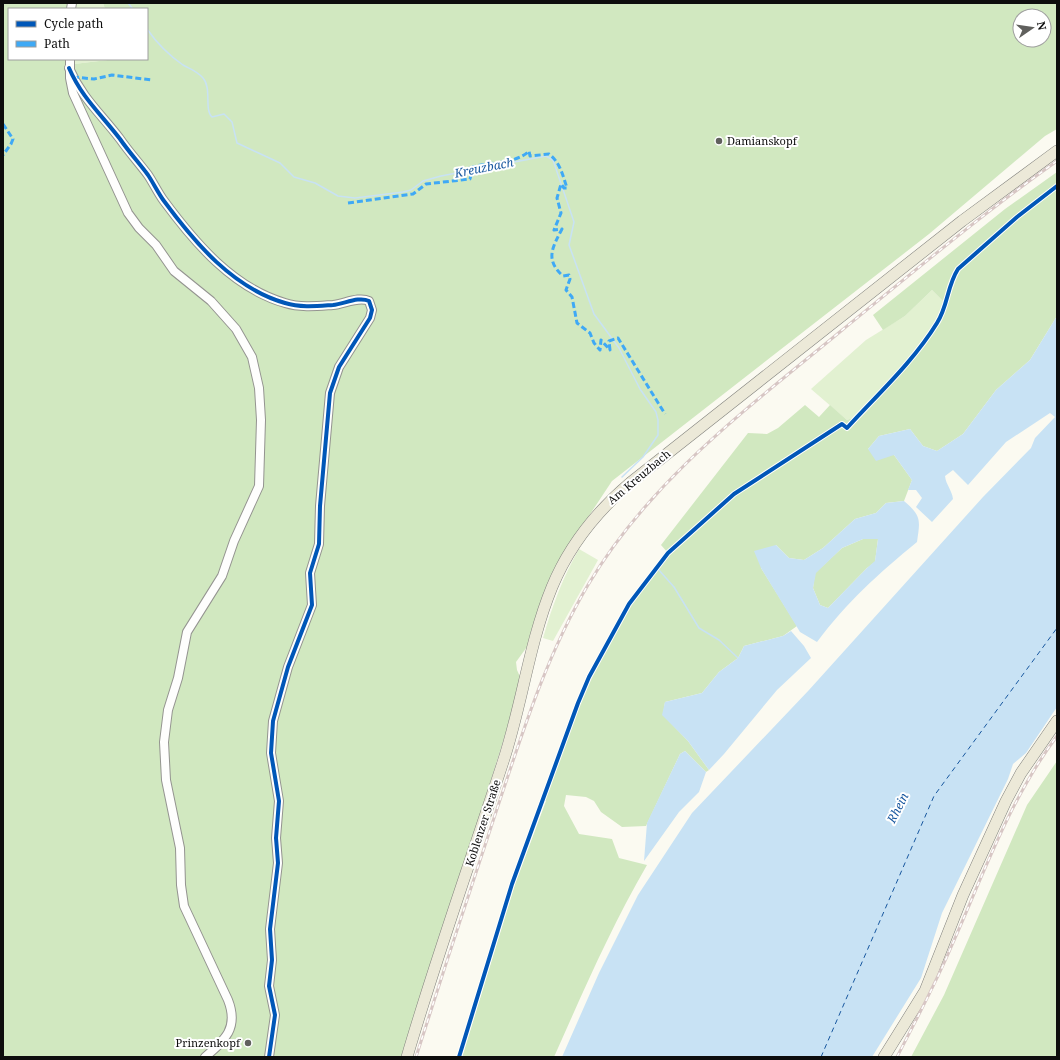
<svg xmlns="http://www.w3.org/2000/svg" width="1060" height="1060" viewBox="0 0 1060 1060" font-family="'Noto Serif',serif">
<rect width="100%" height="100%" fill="#fbfaf1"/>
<g fill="#e2f1d1">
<polygon points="76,3 103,3 105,9 76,9"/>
<polygon points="74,59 116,59 74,64"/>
<path d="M932,290L944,302C929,341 884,385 855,417L847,420L811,389L866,340L905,316Z"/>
<path d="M579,549L598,560L553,641L543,638C552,606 563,577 579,549Z"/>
</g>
<g fill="#d1e8c0" fill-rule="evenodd">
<path d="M3,3H76V9H9V59H74V64L116,59H147V9H105L103,3H1057V129L1045,136L929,234L612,481L573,540L532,640L516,662L517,670L522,681L404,1057H3ZM1020,16H1044V40H1020Z"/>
<path d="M1057,172V316L1030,360L996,390L963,434L937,451L923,446L910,429L879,436L868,449L894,455L912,480L904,501L886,503L876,513L855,519L823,548L804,560L789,558L776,545L761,568L797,626L783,636L744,646L738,658L719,672L702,693L665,702L663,715L688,741L709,770L706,772L685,751L680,754L646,826L622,827L601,812L594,801L586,797L566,795L564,806L579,834L612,839L619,858L647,865C611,927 583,992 554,1057H462L515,884L546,801L543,800L589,677L629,604L668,553L661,545L748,433L767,434L778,428L805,405L819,417L830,405L847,420L855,417C884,385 929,341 944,302L932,290L905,316L883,330L873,315L1005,209Z"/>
<polygon points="863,539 878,539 875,562 867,568 828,608 820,605 813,588 815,573 842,548"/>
<polygon points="1057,761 1057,1057 911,1057 944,995 1027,805"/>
</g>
<g fill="#c8e2f4" fill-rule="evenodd">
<path d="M1057,316V707L1026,753L1013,764L1008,779L942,913L921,978L872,1057H562L599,973L638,895L692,813L809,690L983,497L1031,448L1035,438L1055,417L1050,413L1006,442L968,485L953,470L945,476C946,485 952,490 953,499L932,522L916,507L922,498L916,490H908L912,480L894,455L876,461L868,449L879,436L910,429L923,446L937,451L963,434L996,390L1030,360Z"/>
<path d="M904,501C922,516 920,521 917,542C878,574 847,602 817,642L800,632L761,568L754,551L776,545L789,558L804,560L823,548L855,519L876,513L886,503ZM863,539H878L875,561L867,568L828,608L820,605L813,588L816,573L842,548Z"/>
<polygon points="791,631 804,646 811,658 777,690 724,754 709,770 688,741 662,715 665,702 702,693 719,672 738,658 744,646 783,636"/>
<polygon points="685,751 706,772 699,792 679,812 644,861 647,823 680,754"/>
</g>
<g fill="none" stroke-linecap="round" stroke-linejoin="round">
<g stroke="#c8e2f4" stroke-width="1.5">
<polyline points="128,3 133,9"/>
<path d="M147,29C156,42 170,56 183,65C190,69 197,71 203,78C212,88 204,110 212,117L224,114L232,122L237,143L280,163L294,177L315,183L338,196L355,198L403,192L411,190L423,181L441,176L546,156L553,160L574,222L569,245L594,314L619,348L640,389L656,412L658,420V435L643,457L622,477"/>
<polyline points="658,569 674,587 699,628 719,640 738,658"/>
</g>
<polyline stroke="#17579f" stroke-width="1" stroke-dasharray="5 4" stroke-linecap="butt" points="821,1057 934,796 1057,628"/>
<g stroke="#949490" stroke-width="10">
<g id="minor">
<polyline points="71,9 72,3"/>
<path d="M70,59V78L73,93L128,213L139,228L156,245L174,271L211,301L236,329L252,357L259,388L261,420L259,486L234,541L222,576L187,632L178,678L168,710L164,742L166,780L180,848L181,885L184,906L228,1000C239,1028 225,1040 205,1057"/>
<path d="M69,68C82,98 101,114 120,139C129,152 139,163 148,175C154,184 158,193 164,201C195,243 233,288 285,303C301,308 318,306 333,305C344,304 359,296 369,301L372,310L370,318L339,367L330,393L320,506L319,544L310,573L312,605L288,667L273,721L271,753L279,801L276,838L278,863L270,929L272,960L269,986L275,1015L269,1057"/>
</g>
</g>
<g stroke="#81817d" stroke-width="12">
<g id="major">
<path d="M407,1057C436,958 471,860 503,762C522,705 529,643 552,587C569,546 596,512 630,483L962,221L1057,151"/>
<polyline points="884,1057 925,991 963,895 1006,801 1021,773 1057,721"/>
</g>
</g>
<use href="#minor" stroke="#fefefd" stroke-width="8"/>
<use href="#major" stroke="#ece9d8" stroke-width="11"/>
<g stroke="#d7c6c4" stroke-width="3">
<g id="rail">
<path d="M416,1057C442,975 469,894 496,812C522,734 546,656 588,585C651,479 748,408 841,331C912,273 982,214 1057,161"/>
<path d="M897,1057C916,1020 936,983 952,945C984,873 1010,799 1057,736"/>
</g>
</g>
<use href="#rail" stroke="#fff" stroke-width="1.5" stroke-dasharray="4.5" stroke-linecap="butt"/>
<g stroke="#3fa9f5" stroke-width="3" stroke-dasharray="6 3" stroke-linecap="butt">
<polyline points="73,77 94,79 112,75 152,80"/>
<polyline points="3,124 13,139 11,144 3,155"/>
<path d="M470,168C488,161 515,165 529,151L530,156L549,154C560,162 563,176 567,188H564L561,184L557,198L561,213L554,230L562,229C552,248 545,260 563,276L569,275L570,279L566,290L572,297L577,323L590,333L594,343L600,350L601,340L610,350L609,341L618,338L665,414"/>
<polyline points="348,203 413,194 426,184 470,179 471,175"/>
</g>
<g stroke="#fff" stroke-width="6">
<g id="cycleway">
<path d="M69,68C82,98 101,114 120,139C129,152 139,163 148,175C154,184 158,193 164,201C195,243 233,288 285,303C301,308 318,306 333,305C344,304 359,296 369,301L372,310L370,318L339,367L330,393L320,506L319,544L310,573L312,605L288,667L273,721L271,753L279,801L276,838L278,863L270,929L272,960L269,986L275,1015L269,1057"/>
<path d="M459,1057L512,884L578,703L589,677L629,604L668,553L734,494L842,424L847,428C878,394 913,362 937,323C948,306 947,286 958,269L1017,217L1057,186"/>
</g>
</g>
<use href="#cycleway" stroke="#0057b8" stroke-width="4"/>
</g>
<g fill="#60605d" stroke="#fff" stroke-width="1.5">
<circle cx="719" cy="141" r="4"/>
<circle cx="248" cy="1043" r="4"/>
</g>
<g text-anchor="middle" stroke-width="4" stroke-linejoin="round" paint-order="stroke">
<g font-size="11" fill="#0d0d0d" stroke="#fff" text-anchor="start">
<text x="727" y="145">Damianskopf</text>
<text x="240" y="1047" text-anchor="end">Prinzenkopf</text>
</g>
<g font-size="11" fill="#0d0d0d" stroke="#fff">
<text transform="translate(639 477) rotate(-40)" y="4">Am Kreuzbach</text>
<text transform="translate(483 823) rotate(-72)" y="4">Koblenzer Straße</text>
</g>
<g font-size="12" font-style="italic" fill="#17579f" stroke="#fff">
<text transform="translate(484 168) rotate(-11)" y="4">Kreuzbach</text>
<text transform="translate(898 808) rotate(-63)" y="4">Rhein</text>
</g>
</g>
<rect width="1060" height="1060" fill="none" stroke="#0d0d0d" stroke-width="8"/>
<rect x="8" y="8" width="140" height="52" fill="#ffffff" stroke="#9e9e9e"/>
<rect x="16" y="21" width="20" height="6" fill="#0057b8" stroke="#9e9e9e"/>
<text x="44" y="28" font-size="12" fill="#0d0d0d">Cycle path</text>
<rect x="16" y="41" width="20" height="6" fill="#3fa9f5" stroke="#9e9e9e"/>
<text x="44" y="48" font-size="12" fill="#0d0d0d">Path</text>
<g transform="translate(1032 28) rotate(77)"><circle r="19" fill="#ffffff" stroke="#9e9e9e"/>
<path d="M0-3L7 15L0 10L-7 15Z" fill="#60605d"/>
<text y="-6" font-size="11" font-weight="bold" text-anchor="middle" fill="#0d0d0d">N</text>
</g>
</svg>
